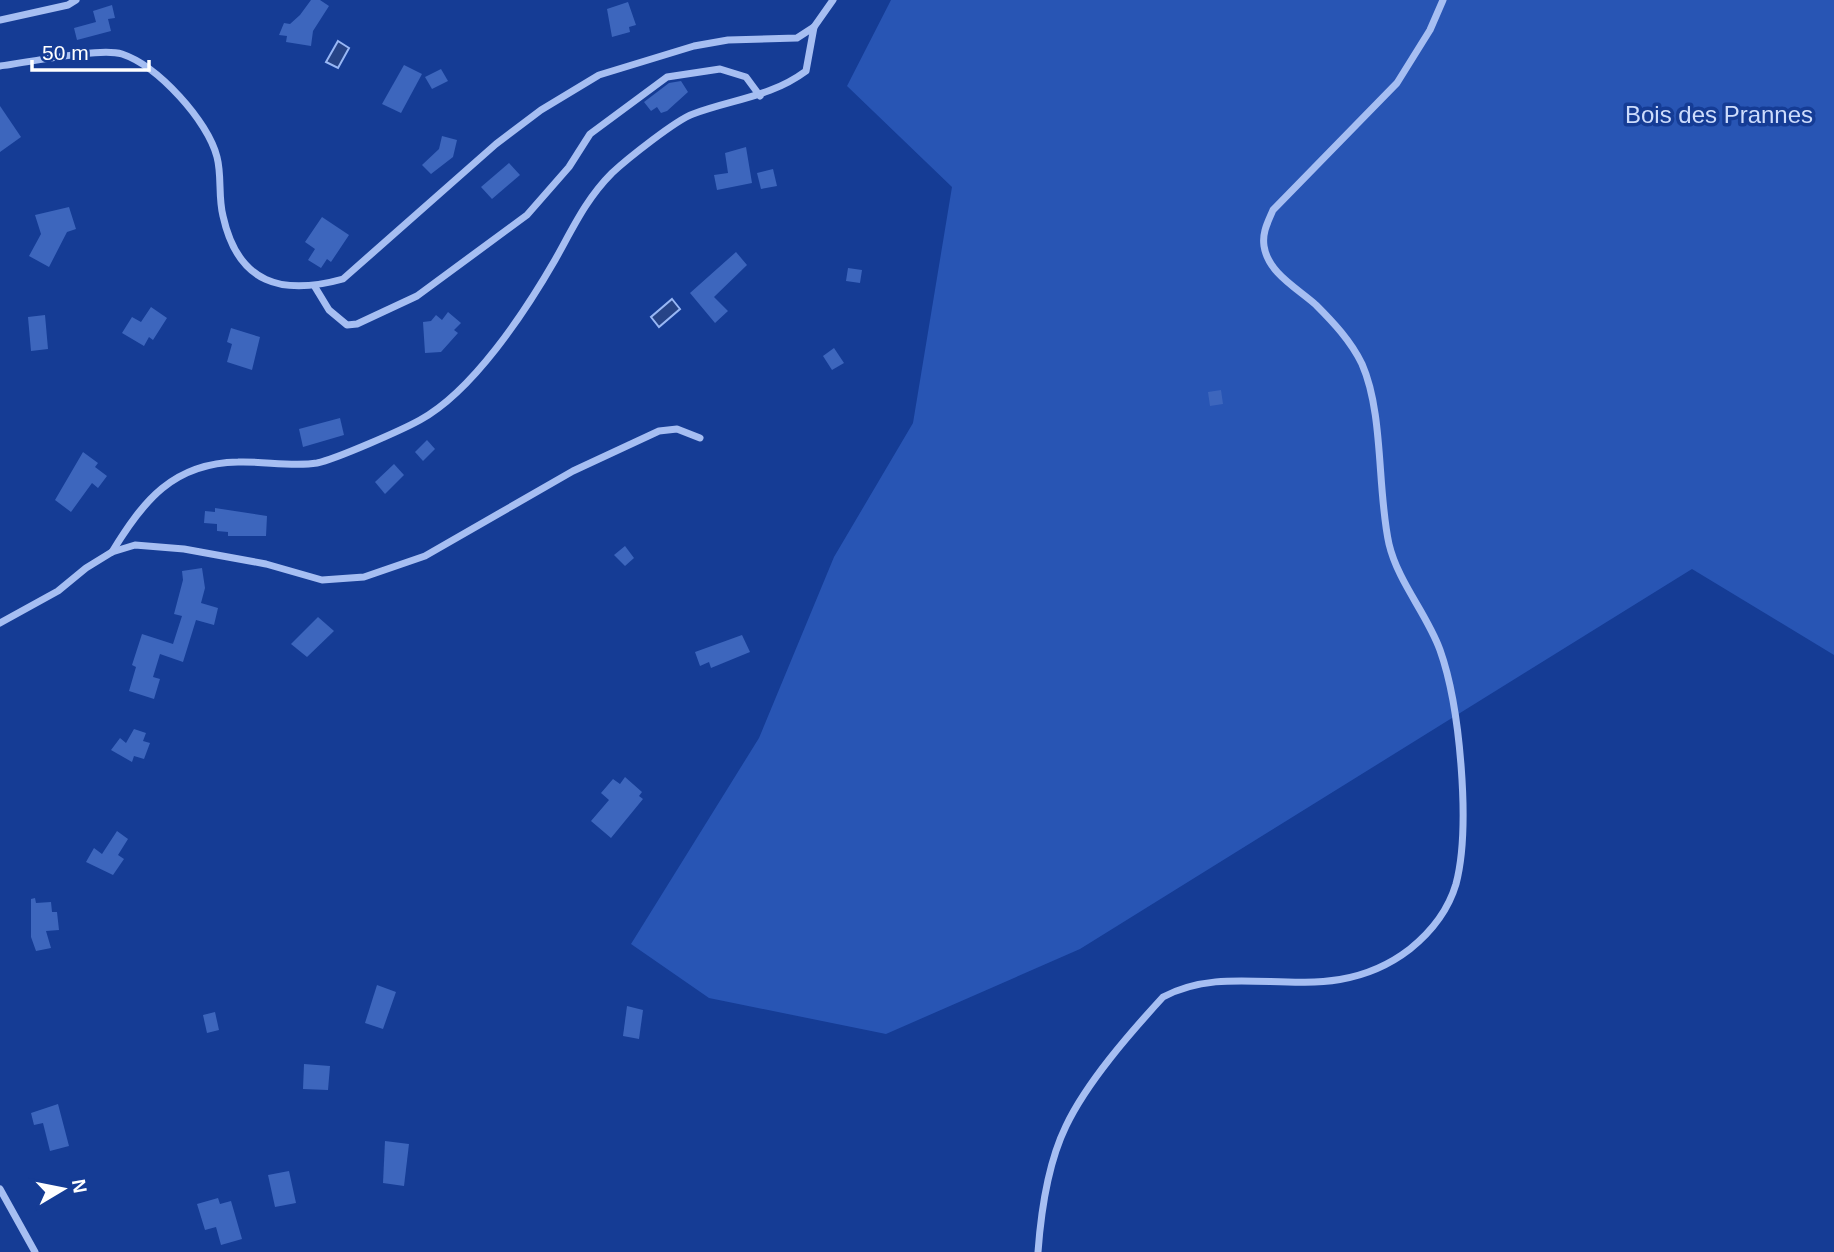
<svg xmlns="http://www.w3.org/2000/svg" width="1834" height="1252" viewBox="0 0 1834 1252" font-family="Arial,sans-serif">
<rect width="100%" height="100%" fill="#153c95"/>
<polygon fill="#2855b4" points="891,0 1834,0 1834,655 1692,569 1080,949 886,1034 709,998 631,944 759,738 834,557 913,423 952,187 847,86"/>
<g fill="#274487" stroke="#98b7f5" stroke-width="2">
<polygon points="338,41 349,48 338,68 326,62"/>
<polygon points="672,299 680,309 659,327 651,317"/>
</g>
<g fill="#3d66bd">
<polygon points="311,0 320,0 329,6 313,31 311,46 286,42 287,36 279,35 284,23 290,24 300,15"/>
<polygon points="628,2 636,25 629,27 630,32 612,37 607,9"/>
<polygon points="112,5 115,18 108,19 111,31 77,40 74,28 96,22 93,11"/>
<polygon points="404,65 422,74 401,113 382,104"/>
<polygon points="441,69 448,81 432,89 425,77"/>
<polygon points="681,81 688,92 667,111 661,113 657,107 651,111 644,102 669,83"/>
<polygon points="0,106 21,137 0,152"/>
<polygon points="442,136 457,140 453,157 431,174 422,165 439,149"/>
<polygon points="746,147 752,183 717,190 714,175 728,173 725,153"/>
<polygon points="509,163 520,175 492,199 481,187"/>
<polygon points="773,169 777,186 761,189 757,173"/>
<polygon points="69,207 76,229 67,232 49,267 29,256 41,234 35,215"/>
<polygon points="322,217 349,235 331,262 327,259 321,268 308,260 315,249 305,242"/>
<polygon points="736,252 747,265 714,297 728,311 715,323 690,293"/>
<polygon points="848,268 862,270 860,283 846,281"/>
<polygon points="151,307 167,318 153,340 149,337 144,346 122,333 132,317 141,322"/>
<polygon points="448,312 461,323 454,330 458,333 441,352 425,353 423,322 431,321 436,315 442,320"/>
<polygon points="45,315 48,349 31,351 28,317"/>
<polygon points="231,328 260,337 252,370 227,362 232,344 227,342"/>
<polygon points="834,348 844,363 832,370 823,356"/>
<polygon points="1221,390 1223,404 1210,406 1208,392"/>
<polygon points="340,418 344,435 303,447 299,429"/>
<polygon points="427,440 435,449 423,461 415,452"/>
<polygon points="83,452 98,463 95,467 107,476 98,488 92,483 71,512 55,500"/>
<polygon points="394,464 404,475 385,494 375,482"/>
<polygon points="215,508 267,516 266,536 228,536 228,532 217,531 217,524 204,523 205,511 215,512"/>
<polygon points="625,546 634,558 625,566 614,555"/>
<polygon points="202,568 205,588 201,603 218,608 214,625 196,620 183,662 160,654 153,677 160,679 154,699 129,691 136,667 132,665 142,634 173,644 182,616 174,614 183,580 182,571"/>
<polygon points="318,617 334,631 307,657 291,644"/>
<polygon points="742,635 750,652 711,668 709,662 700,666 695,652"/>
<polygon points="134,729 146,733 143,741 150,743 144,759 134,756 132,762 111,750 120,738 126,743"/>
<polygon points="625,777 642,792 639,796 643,799 611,838 591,821 609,800 601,793 613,779 620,784"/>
<polygon points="117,831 128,839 118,855 124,859 113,875 86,862 94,848 102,854"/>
<polygon points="35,898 36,903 51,902 52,912 57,912 59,930 46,931 51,948 36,951 31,937 31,899"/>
<polygon points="377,985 396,992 383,1029 365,1023"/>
<polygon points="627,1006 643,1010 639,1039 623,1036"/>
<polygon points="215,1012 219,1030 207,1033 203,1015"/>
<polygon points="304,1064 330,1066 328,1090 303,1089"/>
<polygon points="58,1104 69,1146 50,1151 43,1123 34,1125 31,1113"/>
<polygon points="385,1141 409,1144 404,1186 383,1183"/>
<polygon points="289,1171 296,1203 275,1207 268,1175"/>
<polygon points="218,1198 220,1204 231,1201 242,1239 221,1245 216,1227 205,1230 197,1204"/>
</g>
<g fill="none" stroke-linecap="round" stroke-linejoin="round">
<g stroke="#a6bef2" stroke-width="7">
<polyline points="0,20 68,5 76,0"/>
<path d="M0,66C26,63 100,47 122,54C158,66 208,121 217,157C222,176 218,197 223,216C238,284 282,296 343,279L496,144L541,110L599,75L694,46L728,40L797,38L814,27L833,0"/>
<polyline points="315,287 329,310 347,325 357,324 417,296 527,215 569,167 590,134 667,77 720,69 746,77 760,96"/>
<path d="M112,552C143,501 173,463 238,462C264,461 292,467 317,463C336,459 402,430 420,420C473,391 525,312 555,260C573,228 586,199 612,173C627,159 676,120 693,114C733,99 771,97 806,71L814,27"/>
<polyline points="0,623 58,591 86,568 112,552 135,545 184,549 266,564 322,580 364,577 425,556 573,471 659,431 677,429 700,438"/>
<polyline points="0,1189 35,1252"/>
<path d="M1038,1252C1041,1211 1048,1163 1066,1126C1087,1082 1130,1033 1163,997C1240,956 1326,1014 1410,949C1431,932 1448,911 1456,884C1471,827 1460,706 1440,650C1427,614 1398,582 1389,544C1377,490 1384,414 1362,364C1351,341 1333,322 1316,305C1297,288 1268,273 1264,246C1262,232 1268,222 1273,210L1397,83L1430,30L1443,0"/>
</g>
</g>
<g text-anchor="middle" stroke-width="7" stroke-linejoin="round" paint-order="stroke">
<g font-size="24" fill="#cddcfc" stroke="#153c95">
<text x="1719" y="123">Bois des Prannes</text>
</g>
</g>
<g transform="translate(63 1189) rotate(80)" stroke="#153c95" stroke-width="5" paint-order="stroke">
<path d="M0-5L12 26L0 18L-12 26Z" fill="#ffffff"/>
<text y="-10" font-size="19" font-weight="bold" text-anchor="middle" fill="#ffffff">N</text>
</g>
<path d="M32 60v10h117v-10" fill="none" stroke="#ffffff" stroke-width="3.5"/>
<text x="42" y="60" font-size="21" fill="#ffffff" stroke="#153c95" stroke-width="5" paint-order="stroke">50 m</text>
</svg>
